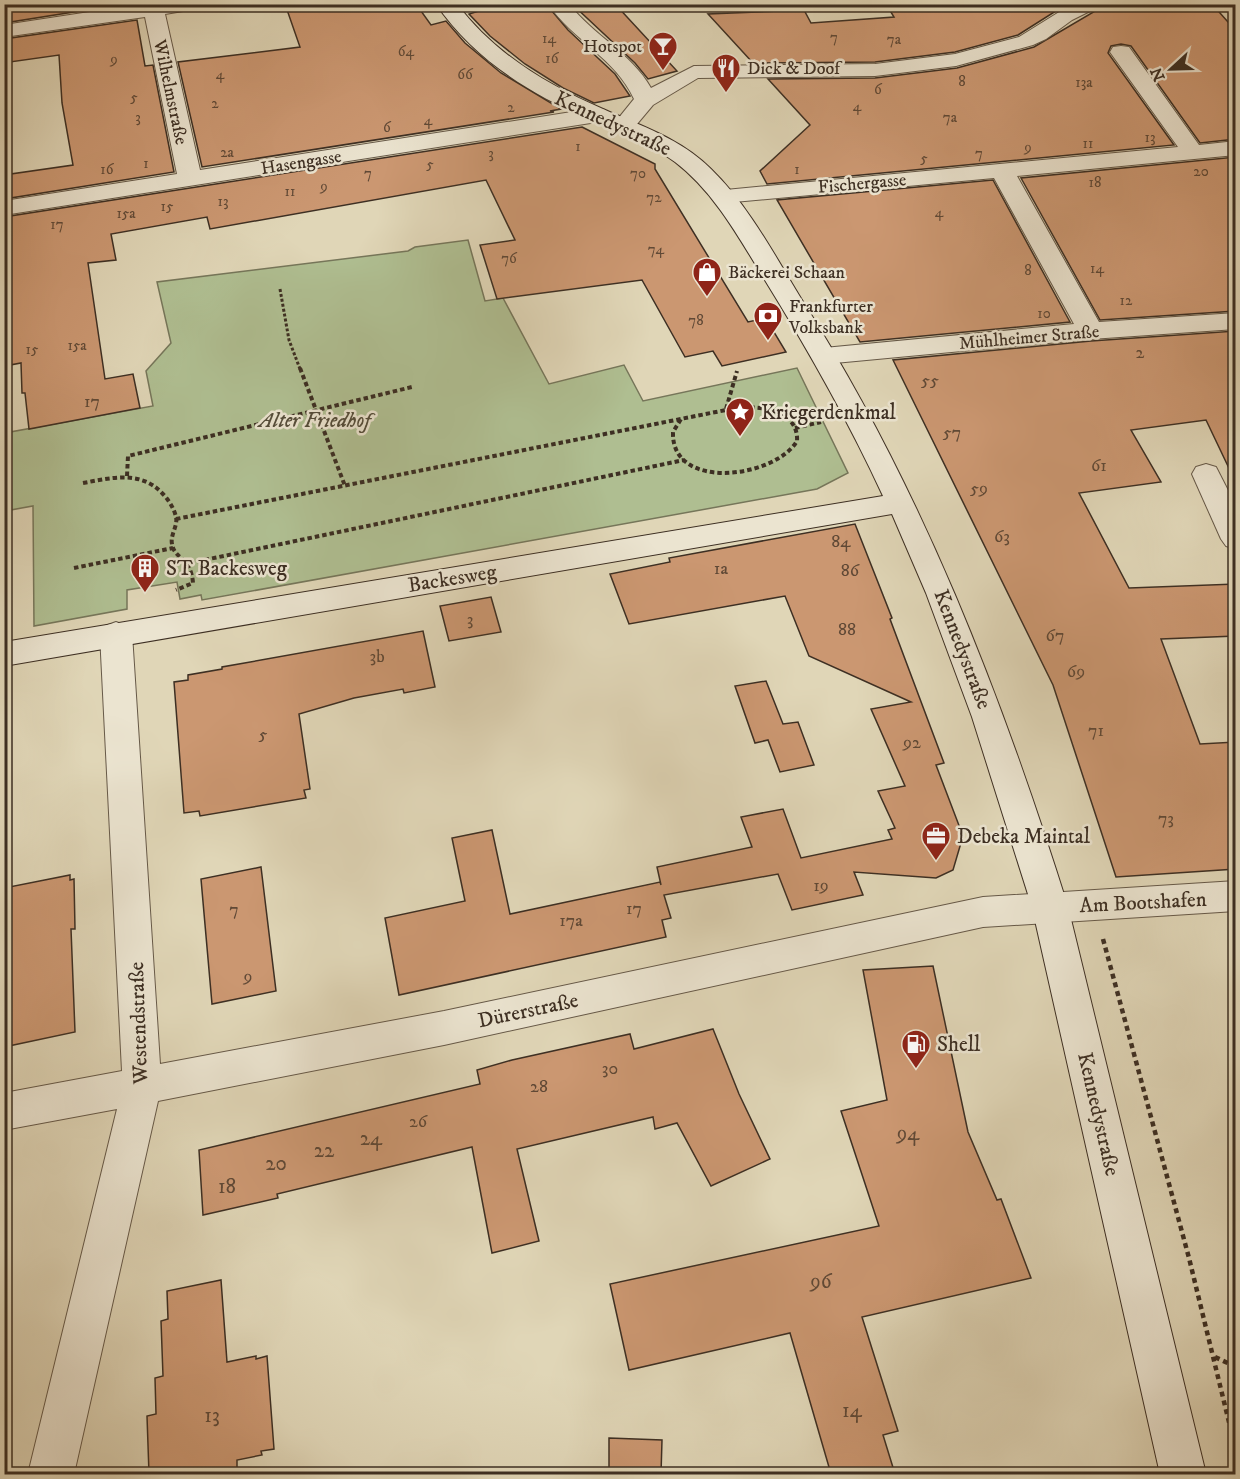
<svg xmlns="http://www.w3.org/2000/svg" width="1240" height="1479" viewBox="0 0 1240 1479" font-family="'IM FELL DW Pica',serif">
<rect width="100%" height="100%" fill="#e0d6b7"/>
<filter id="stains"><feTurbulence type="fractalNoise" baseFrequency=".00333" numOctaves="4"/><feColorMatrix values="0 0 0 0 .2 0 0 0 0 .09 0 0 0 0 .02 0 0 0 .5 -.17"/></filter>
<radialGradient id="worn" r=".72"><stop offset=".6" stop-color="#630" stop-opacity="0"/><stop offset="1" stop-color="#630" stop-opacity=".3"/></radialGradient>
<polygon fill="#afbe91" stroke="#76765a" stroke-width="1.5" points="468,240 485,301 503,298 549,384 624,365 643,401 797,368 848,473 817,489 202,600 201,595 180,599 177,582 127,590 127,609 34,626 33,506 5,511 5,433 153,406 146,371 171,343 157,282 408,251 415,247"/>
<g fill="#cb9771" stroke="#3d2f23" stroke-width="1.5">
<polygon points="30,4 124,4 4,23 4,8"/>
<polygon points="285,4 416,4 431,25 446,21 465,43 501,73 561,109 550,111 554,112 202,167 178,62 300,47"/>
<polygon points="502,4 546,4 568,30 615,74 630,96 594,103 563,88 525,64 490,36 469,14"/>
<polygon points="572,4 615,4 677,71 648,79 635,63"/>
<polygon points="886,4 1067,4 1018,35 955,52 875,62 753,63 708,14 804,10 811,23 894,17"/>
<polygon points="1101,4 1212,4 1236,31 1236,139 1200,143 1131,46 1121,44 1111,46 1108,53 1174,145 767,184 760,171 810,125 768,79 875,78 957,68 1034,47 1097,10"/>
<polygon points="137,20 145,66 153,65 174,172 4,199 4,175 73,165 62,103 59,55 10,62 9,54 4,55 4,39"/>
<polygon points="582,127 655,164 655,169 748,322 761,319 764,323 768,322 786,352 722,366 713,351 685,357 642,280 497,299 480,245 515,240 486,180 210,229 207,217 111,234 116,260 88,263 105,379 133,374 140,408 29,429 25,393 22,393 21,363 10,365 4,307 4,217"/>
<polygon points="1236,157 1236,311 1100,320 1021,178"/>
<polygon points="993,180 1070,322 860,342 777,200"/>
<polygon points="1236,331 1236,483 1206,420 1131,430 1161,482 1079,493 1129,588 1236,584 1236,636 1161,639 1200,744 1236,742 1236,869 1116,877 1053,685 893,360 1091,341"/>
<polygon points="855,524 892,618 890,619 944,763 936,765 963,836 953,870 936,878 854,872 863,895 792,910 778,874 664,895 671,918 662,920 666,937 399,995 385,918 465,901 452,838 492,830 510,914 660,882 661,885 657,867 752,847 741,817 783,809 801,858 892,839 888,830 895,828 878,791 905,786 871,709 911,702 809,656 785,596 629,624 610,574 670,562 669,558"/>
<polygon points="491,597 501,632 449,641 440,606"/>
<polygon points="423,631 435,687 404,693 403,689 354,698 299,714 310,789 304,790 306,798 200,816 199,811 184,813 174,682 188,680 188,675 222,669 222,667"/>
<polygon points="766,681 783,724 798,722 814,765 780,772 768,740 755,743 735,686"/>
<polygon points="261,867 276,991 212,1004 201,879"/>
<polygon points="70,875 70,880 74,879 75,929 71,929 75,1032 4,1047 4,888"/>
<polygon points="933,966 968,1132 997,1200 1001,1199 1031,1278 862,1317 898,1431 883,1435 895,1474 831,1474 790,1333 629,1370 610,1284 879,1226 841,1111 887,1100 863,970"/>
<polygon points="713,1029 739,1094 770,1159 711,1186 677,1123 655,1129 653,1117 517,1149 539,1241 492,1253 472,1147 277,1194 278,1198 203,1215 199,1150 480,1084 477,1070 512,1060 630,1034 634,1049"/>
<polygon points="221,1280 227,1362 256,1356 256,1359 267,1356 274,1449 261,1451 262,1455 237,1460 237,1474 149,1474 147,1416 156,1414 155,1378 163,1376 161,1321 168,1319 167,1291"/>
<polygon points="609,1438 662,1440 661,1474 609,1474"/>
</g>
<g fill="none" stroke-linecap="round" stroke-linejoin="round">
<g stroke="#665948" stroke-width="2">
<g id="street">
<polygon points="204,4 201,8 165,14 200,170 597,108 605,110 608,115 605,120 597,122 4,215 4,201 177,174 145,17 4,37 4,25 142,4"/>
<path d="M548,4H569C593,35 631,53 651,88L694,66L875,64L955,54L1019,37L1072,4H1099L1096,8L1072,20L1046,39L1033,45L956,66L875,76L698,78L653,105L632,130L624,132L616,130L613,125L634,99C616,59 573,40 548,4Z"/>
<polygon points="1121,46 1129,47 1199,145 1236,141 1236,155 1017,176 1099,322 1236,313 1236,329 1091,339 824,364 815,362 811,356 815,350 824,348 1074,324 994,178 723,203 715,201 711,196 715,191 1178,147 1110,52 1113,47"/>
<polygon points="1206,464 1216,467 1236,506 1236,549 1226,546 1221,539 1192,474 1196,467"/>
<polygon points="116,622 127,626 132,634 160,1064 444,1011 983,897 1236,881 1236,911 983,927 444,1045 158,1101 74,1474 28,1474 117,1109 4,1130 4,1093 122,1071 100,634 105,626"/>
</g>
</g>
<g stroke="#3d2f23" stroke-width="2">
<path id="secondary" d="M436,4H457C495,54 547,85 603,109C642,126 681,139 711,169C749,206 775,256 802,300C922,489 1001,694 1068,907L1206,1474H1160L1032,907L972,717L926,593L892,514L4,666V642L883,496C848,420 807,348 763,277C738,236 714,192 675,162C648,142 616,131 586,118C527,92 473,58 436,4Z"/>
</g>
<polyline stroke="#3d2f23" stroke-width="3" stroke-dasharray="3 2" stroke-linecap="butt" points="280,289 289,340 300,369"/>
<g stroke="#3d2f23" stroke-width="4" stroke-dasharray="4.5 3" stroke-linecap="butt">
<polyline points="300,368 345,486"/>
<polyline points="726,409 737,371"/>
<polyline points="795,428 821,422"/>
<polyline points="127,476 128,456 412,387"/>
<path d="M83,483C111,478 140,470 162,493C168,499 174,508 176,517C178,526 170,535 172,544C174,559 191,557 193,583L176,590"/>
<path d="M176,519L736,408C759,405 799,410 797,441C775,478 671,492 673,432L681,419"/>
<polyline points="190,563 684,460"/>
<polyline points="74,568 173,548"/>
</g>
<g stroke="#3d2f23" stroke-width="4.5" stroke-dasharray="5 4" stroke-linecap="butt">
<polyline points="1103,939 1189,1258 1236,1451"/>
<polyline points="1215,1357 1236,1367"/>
</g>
<use href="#street" fill="#ebe4d0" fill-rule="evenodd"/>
<use href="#secondary" fill="#ebe4d0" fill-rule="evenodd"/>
</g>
<defs>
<g id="bar-pin" transform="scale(1.5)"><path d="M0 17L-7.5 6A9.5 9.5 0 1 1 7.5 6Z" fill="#8f2418" stroke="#ebe4d0"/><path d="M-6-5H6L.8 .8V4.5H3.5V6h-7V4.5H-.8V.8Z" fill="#fff"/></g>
<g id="restaurant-pin" transform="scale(1.5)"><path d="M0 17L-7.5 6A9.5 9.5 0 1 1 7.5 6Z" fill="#8f2418" stroke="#ebe4d0"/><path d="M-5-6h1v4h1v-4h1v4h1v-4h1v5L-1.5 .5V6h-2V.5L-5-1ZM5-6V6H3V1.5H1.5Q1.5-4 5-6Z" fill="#fff"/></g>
<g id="shop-pin" transform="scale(1.5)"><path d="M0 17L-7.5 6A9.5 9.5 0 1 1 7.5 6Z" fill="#8f2418" stroke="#ebe4d0"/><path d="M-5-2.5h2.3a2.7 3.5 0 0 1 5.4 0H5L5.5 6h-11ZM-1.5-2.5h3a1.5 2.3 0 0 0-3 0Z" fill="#fff"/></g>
<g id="bank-pin" transform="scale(1.5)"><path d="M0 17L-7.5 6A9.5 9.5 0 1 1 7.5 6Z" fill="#8f2418" stroke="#ebe4d0"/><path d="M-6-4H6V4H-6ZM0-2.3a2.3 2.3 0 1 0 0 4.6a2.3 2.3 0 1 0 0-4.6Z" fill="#fff"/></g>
<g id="sight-pin" transform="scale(1.5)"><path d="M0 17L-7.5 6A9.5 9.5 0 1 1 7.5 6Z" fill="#8f2418" stroke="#ebe4d0"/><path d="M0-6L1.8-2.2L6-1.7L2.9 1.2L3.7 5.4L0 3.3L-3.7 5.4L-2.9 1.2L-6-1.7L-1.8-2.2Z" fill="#fff"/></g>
<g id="building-pin" transform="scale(1.5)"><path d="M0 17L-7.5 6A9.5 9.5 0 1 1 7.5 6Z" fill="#8f2418" stroke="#ebe4d0"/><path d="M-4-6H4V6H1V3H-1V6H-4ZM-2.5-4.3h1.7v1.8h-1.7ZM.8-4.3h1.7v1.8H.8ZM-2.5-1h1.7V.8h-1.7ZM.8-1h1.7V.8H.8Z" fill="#fff"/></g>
<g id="office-pin" transform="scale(1.5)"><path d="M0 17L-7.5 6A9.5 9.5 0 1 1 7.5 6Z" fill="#8f2418" stroke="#ebe4d0"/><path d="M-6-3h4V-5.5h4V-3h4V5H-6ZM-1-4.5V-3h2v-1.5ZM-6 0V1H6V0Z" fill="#fff"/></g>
<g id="fuel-pin" transform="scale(1.5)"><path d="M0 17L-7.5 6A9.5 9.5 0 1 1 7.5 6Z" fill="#8f2418" stroke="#ebe4d0"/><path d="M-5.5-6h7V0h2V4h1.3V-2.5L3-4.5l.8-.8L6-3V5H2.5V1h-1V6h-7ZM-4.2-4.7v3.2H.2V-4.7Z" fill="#fff"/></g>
</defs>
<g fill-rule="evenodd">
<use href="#bar-pin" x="663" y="46"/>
<use href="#restaurant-pin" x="726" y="68"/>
<use href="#shop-pin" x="707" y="272"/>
<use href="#bank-pin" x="768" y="316"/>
<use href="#sight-pin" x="740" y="412"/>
<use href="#building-pin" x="145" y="568"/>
<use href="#office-pin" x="936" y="836"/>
<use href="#fuel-pin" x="916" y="1044"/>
</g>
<g text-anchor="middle" stroke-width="5" stroke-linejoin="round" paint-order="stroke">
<g font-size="15" fill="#604936">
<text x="834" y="42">7</text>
<text x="549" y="43">14</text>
<text x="894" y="44">7a</text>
<text x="406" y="56">64</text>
<text x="552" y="63">16</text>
<text x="114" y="64">9</text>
<text x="220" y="79">4</text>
<text x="465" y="79">66</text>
<text x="962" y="86">8</text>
<text x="1084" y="87">13a</text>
<text x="878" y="94">6</text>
<text x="134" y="102">5</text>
<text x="215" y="108">2</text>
<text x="857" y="111">4</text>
<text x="511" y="112">2</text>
<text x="138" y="122">3</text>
<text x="950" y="122">7a</text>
<text x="428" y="125">4</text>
<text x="387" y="132">6</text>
<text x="1150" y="142">13</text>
<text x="1088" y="148">11</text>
<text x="578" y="151">1</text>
<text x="1028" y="152">9</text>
<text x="227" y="157">2a</text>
<text x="491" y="158">3</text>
<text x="979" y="158">7</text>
<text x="924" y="163">5</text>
<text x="146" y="168">1</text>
<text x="430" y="169">5</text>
<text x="107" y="174">16</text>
<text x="797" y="174">1</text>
<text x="1201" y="176">20</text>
<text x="368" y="178">7</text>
<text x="638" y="178">70</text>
<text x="1095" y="187">18</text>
<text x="324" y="191">9</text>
<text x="290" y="196">11</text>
<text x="654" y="202">72</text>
<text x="223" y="206">13</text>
<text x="167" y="211">15</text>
<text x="939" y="217">4</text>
<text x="126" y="218">15a</text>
<text x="57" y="229">17</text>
<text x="656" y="254">74</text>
<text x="509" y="263">76</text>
<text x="1097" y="273">14</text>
<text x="1028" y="275">8</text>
<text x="1126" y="305">12</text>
<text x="1044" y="318">10</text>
<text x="696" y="325">78</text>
<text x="77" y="350">15a</text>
<text x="32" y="354">15</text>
</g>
<g font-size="18" fill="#3d2f23" stroke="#ebe4d0" text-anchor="start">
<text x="642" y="52" text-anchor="end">Hotspot</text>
<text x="747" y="74">Dick &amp; Doof</text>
<text x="728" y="278">Bäckerei Schaan</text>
<text x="789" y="312">Frankfurter<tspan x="789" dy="21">Volksbank</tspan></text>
</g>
<g font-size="18" fill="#3d2f23" stroke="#ebe4d0">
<text transform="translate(171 92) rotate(78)" y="6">Wilhelmstraße</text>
<text transform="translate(301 162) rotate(-9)" y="6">Hasengasse</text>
<text transform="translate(862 183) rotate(-5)" y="6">Fischergasse</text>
<text transform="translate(1029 337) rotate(-5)" y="6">Mühlheimer Straße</text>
</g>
<g font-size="18" fill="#604936">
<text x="1140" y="358">2</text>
<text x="930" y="386">55</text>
<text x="92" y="407">17</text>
<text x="952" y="438">57</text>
<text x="1099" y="471">61</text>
<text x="979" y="494">59</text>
<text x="1002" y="542">63</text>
<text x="841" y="547">84</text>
<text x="721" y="574">1a</text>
<text x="850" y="576">86</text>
<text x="470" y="625">3</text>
<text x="847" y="635">88</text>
<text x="1055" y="641">67</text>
<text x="377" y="662">3b</text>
<text x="1076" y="677">69</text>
<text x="1096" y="736">71</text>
<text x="263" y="740">5</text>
<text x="912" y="748">92</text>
<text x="1166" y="824">73</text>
<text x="821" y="891">19</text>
<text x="634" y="914">17</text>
<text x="234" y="915">7</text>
<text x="571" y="926">17a</text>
<text x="248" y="982">9</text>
<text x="610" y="1074">30</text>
<text x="539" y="1092">28</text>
<text x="418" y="1127">26</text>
</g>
<g font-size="21" fill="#3d2f23" stroke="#ebe4d0">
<text transform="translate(613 123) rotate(25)" y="7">Kennedystraße</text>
<text transform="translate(452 578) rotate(-9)" y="7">Backesweg</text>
<text transform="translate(963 649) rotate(69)" y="7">Kennedystraße</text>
<text transform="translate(1143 902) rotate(-3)" y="7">Am Bootshafen</text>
<text transform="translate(528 1010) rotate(-12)" y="7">Dürerstraße</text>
<text transform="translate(138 1023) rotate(-92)" y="7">Westendstraße</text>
<text transform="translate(1099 1114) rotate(77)" y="7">Kennedystraße</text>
</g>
<g font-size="21" fill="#3d2f23" stroke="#ebe4d0" text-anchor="start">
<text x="761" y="419">Kriegerdenkmal</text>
<text x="166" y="575">ST Backesweg</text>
<text x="957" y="843">Debeka Maintal</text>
<text x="937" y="1051">Shell</text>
</g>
<g font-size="21" font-style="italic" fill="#544c39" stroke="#ebe4d0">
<text x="315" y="427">Alter Friedhof</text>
</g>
<g font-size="21" fill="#604936">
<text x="908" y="1140">94</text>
<text x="371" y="1145">24</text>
<text x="324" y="1157">22</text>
<text x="276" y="1170">20</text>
<text x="227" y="1193">18</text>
<text x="821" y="1288">96</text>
<text x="852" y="1417">14</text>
<text x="212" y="1422">13</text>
</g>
</g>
<rect width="1240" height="1479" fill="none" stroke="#e0d6b7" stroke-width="24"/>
<rect x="6" y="6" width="1228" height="1467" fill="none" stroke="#3d2f23" stroke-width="3"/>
<rect x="12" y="12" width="1216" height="1455" fill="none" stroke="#3d2f23" stroke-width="1.5"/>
<g transform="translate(1171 69) rotate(248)" stroke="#ebe4d0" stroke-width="4.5" paint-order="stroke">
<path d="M0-4.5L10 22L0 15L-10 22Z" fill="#3d2f23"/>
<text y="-9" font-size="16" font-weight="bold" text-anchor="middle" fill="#3d2f23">N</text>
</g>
<rect width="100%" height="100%" filter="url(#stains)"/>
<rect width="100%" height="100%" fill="url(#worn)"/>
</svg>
